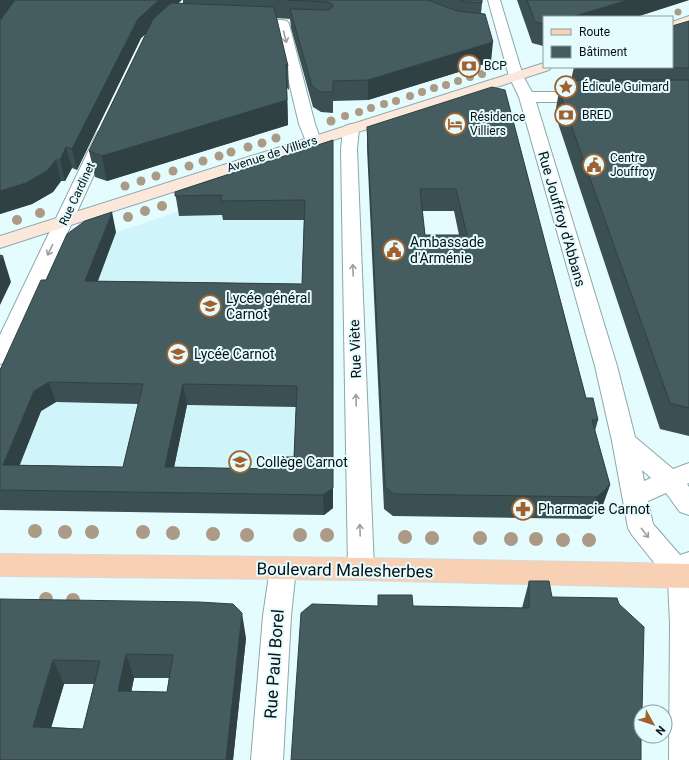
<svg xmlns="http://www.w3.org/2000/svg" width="689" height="760" viewBox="0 0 689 760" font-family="Roboto,sans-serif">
<rect width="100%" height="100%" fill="#e5fcff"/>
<polygon fill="#cff5fa" points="326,162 334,164 333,508 324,515 0,510 90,241"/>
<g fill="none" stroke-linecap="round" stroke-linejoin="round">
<g stroke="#8ca7aa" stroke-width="2">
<g id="street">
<path d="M488,0H500L523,76L532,92H588L593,94L596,97L593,100L588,102H536L617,366L635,437L673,469L689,463V483L687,484L689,487V515L680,512L666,493L648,501L653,524L680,555L689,552V760H669L670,624L668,580L632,535L628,528L612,441L595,366L519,97L509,76ZM642,470L651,478L644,481Z"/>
<polygon points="247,19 282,20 287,21 289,24 315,124 321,141 319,144 313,146 307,144 299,124 276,28 242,26 240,23 242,20"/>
<polygon points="351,124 357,126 359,129 357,149 374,569 370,577 361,580 352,577 348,569 341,149 343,129 345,126"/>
<polygon points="104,130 110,132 112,135 11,357 8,362 0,364 0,335 96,135 98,132"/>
<polygon points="283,557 292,560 296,568 291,616 283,760 251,760 263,616 270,568 274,560"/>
</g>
</g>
<g stroke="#8ca7aa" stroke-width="2">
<g id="secondary">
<polygon points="689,16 689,24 672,30 672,22"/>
<polygon points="544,63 544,67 551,67 549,70 0,248 0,236"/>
</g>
</g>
<g stroke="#d7d9d9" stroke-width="2">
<polygon id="primary" points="0,554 361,558 689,564 689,588 361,580 0,576"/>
</g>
<use href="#street" fill="#fff" fill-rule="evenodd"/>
<use href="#secondary" fill="#fbe8da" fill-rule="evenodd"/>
<use href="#primary" fill="#f8d1b5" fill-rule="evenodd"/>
</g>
<g fill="#ab9a85">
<circle cx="678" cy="12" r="3.5"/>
<circle cx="482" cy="74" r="4"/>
<circle cx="470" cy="77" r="4"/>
<circle cx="458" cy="81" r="4"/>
<circle cx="446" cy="85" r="4"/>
<circle cx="434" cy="88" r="4"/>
<circle cx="422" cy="92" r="4"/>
<circle cx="410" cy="96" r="4"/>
<circle cx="396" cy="101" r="4"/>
<circle cx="384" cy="104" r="4"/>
<circle cx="371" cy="108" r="4"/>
<circle cx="359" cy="112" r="4"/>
<circle cx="345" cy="116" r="4"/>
<circle cx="331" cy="121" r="4.5"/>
<circle cx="276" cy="138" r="4.5"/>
<circle cx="262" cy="143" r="4.5"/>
<circle cx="248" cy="147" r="4.5"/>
<circle cx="231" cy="152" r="4.5"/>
<circle cx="219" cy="156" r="4.5"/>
<circle cx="203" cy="161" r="4.5"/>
<circle cx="189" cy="166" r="4.5"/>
<circle cx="173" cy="171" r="4.5"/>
<circle cx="156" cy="176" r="4.5"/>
<circle cx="141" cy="181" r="4.5"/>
<circle cx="125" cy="186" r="4.5"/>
<circle cx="162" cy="206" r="5"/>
<circle cx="145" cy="211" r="5"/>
<circle cx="40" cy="213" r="5"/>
<circle cx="128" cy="217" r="5"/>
<circle cx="17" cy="220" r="5"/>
<circle cx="35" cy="531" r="7"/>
<circle cx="65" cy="532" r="7"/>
<circle cx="92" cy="532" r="7"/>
<circle cx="143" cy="532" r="7"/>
<circle cx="173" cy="533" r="7"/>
<circle cx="213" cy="534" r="7"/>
<circle cx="247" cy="535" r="7"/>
<circle cx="300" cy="535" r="7"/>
<circle cx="327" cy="535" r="7"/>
<circle cx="405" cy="537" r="7"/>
<circle cx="432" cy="538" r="7"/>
<circle cx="480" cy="538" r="7"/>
<circle cx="511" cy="539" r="7"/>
<circle cx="536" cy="539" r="7"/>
<circle cx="563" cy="540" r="7"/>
<circle cx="589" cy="540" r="7"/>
<circle cx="46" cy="599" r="7"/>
<circle cx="73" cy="600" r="7"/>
</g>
<g fill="#3b5053" fill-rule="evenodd">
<polygon points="0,0 183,3 183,0 482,0 482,3 481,14 491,62 368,100 333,101 333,113 321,112 313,107 291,28 290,19 276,18 288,66 289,90 287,88 288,125 107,181 95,177 89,151 146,34 141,38 77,170 72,168 65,181 61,181 53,192 32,204 0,214"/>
<polygon points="517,0 689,0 636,17 544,17 544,46 543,46 532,43"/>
<polygon points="689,21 689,436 660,429 555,114 559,91 575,82 571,80 574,67 672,67"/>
<path d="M505,90L586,398L598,420L595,431L610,485L602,507L590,519L393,516L384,509L367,149V127ZM422,211H454L459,235H425Z"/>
<path d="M333,140V508L324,515L0,510V370L46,280L116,232L98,281L302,284L304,220H223L222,215L179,216L175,192ZM56,402L138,404L123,467L19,465L41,411ZM187,405L296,407L294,457L274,469L174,467Z"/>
<polygon points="529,581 552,597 641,760 378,606 378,595 413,606 522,608"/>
<path d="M0,599L246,638L233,760H0ZM134,678H169L167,692H131ZM64,684H94L83,729L51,727Z"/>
</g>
<g fill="#304143">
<polygon points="0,0 18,0 0,23"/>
<polygon points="159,0 182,0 141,38 77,170 72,149 138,19"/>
<polygon points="628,0 689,0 636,17 572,17"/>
<polygon points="493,42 491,62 368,100 368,80"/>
<polygon points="286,64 288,125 107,181 102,156"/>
<polygon points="333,140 333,508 324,515 323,495"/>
<polygon points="66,147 72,168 65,181 60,160"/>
<polygon points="56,160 61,181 53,192 32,204 0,214 0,191"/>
<polygon points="112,212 116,232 90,301 85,281"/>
<polygon points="3,256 11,282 0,305 0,261"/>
<polygon points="49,382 56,402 41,411 12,485 3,465 34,391"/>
<polygon points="183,384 187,405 170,487 165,467"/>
<polygon points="610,485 602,507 590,519 597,497"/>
<polygon points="242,613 246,638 233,760 226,760"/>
<polygon points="126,654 134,678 127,714 118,691"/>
<polygon points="53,660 64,684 45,749 33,727"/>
</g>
<g fill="#455d60" stroke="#304143" fill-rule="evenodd">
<polygon points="15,0 159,0 138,19 72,149 66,147 60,160 56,160 47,171 26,183 0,191 0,19 1,19"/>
<polygon points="287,0 428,0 457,11 485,14 493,42 368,80 333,81 333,92 320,92 312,86 290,9 328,10 333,7 333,5 328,2"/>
<polygon points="461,0 482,0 482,3 465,2"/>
<polygon points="527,0 628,0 572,17 544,17 544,24 535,22"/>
<polygon points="171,3 274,7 288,66 286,64 287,100 102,156 89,151 153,19"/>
<polygon points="689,21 689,68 593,68 592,67 672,67 672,26"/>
<polygon points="578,80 689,80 689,408 670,403 559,91"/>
<path d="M492,87L505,90L586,398H593L598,420H592L610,485L597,497L394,494L385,487L367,127ZM420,189H456L467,235H425Z"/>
<path d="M333,140V488L323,495L0,490V370L41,280H46L67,234L85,221L112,212L85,281L302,284L305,200L221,201L222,195L175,196V192ZM49,382L143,384L123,467L3,465L34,391ZM183,384L297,386L294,457H274V469L165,467Z"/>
<polygon points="0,255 3,256 0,261"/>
<polygon points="529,581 549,581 552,597 617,598 619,604 644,627 642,712 641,712 641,760 291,760 301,613 312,604 378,606 378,595 412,595 413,606 529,608"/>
<path d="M0,599L199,602L233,604L242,613L226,760H0ZM126,654L173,655L167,692L118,691ZM53,660L100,661L83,729L33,727Z"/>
</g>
<defs><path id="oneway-shaft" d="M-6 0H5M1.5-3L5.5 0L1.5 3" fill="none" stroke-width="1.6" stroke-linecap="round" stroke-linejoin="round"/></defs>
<g stroke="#9c9fa0">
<use href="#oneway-shaft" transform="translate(285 37) rotate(76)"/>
<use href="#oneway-shaft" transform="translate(50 250) rotate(116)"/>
<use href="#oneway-shaft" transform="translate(353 270) rotate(-92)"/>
<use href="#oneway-shaft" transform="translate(356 400) rotate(-92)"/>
<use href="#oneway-shaft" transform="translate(360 530) rotate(-92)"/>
<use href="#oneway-shaft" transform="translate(645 533) rotate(52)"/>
</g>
<defs>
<g id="bank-ring" transform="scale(1.15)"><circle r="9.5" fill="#e5fcff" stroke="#a2612c" stroke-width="1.5"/><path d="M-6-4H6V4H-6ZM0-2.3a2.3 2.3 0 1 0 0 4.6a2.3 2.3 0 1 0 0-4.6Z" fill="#a2612c"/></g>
<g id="sight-ring" transform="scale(1.15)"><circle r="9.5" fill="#e5fcff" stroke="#a2612c" stroke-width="1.5"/><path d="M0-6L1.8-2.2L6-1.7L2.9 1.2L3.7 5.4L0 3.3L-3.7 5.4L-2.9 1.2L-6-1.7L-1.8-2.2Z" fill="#a2612c"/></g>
<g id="hotel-ring" transform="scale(1.15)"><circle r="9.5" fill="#e5fcff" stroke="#a2612c" stroke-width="1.5"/><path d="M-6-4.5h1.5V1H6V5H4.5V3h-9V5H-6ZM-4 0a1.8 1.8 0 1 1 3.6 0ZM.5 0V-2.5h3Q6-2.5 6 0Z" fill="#a2612c"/></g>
<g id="civic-ring" transform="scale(1.15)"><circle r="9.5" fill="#e5fcff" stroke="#a2612c" stroke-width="1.5"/><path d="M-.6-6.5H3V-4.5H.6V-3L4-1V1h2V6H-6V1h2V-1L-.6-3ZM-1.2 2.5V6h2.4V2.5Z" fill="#a2612c"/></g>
<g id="school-ring" transform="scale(1.15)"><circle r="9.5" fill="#e5fcff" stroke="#a2612c" stroke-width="1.5"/><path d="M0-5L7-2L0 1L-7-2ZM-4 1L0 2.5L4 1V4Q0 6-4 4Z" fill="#a2612c"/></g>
<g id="pharmacy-ring" transform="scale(1.15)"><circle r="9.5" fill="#e5fcff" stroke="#a2612c" stroke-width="1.5"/><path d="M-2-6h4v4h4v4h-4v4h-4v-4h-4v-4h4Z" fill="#a2612c"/></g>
</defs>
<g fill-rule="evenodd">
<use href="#bank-ring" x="469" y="66"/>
<use href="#sight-ring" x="566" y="87"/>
<use href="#bank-ring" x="566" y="115"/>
<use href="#hotel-ring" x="455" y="124"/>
<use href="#civic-ring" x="594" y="165"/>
<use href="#civic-ring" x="394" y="250"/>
<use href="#school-ring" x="210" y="306"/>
<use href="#school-ring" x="178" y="354"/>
<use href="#school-ring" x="240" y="462"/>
<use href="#pharmacy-ring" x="523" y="509"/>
</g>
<g text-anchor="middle" stroke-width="4" stroke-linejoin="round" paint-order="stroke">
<g font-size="12" fill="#071012" stroke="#e5fcff" text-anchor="start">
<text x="484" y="70">BCP</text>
<text x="582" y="91">Édicule Guimard</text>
<text x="582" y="119">BRED</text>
<text x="470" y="121">Résidence<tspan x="470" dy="14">Villiers</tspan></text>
<text x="610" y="162">Centre<tspan x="610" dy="14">Jouffroy</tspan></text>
</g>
<g font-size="12" fill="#071012" stroke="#e5fcff">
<text transform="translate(272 154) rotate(-18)" y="4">Avenue de Villiers</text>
<text transform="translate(77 194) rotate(-65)" y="4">Rue Cardinet</text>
</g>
<g font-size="14" fill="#071012" stroke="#e5fcff">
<text transform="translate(562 219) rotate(74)" y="5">Rue Jouffroy d'Abbans</text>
<text transform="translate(355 349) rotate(-92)" y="5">Rue Viète</text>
</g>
<g font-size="14" fill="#071012" stroke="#e5fcff" text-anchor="start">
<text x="410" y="247">Ambassade<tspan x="410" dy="16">d'Arménie</tspan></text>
<text x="226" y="303">Lycée général<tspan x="226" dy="16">Carnot</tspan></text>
<text x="194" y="359">Lycée Carnot</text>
<text x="256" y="467">Collège Carnot</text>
<text x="538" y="514">Pharmacie Carnot</text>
</g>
<g font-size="17" fill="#071012" stroke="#e5fcff">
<text transform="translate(345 570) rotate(1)" y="6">Boulevard Malesherbes</text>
<text transform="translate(274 664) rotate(-86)" y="6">Rue Paul Borel</text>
</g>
</g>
<rect x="543" y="16" width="130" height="52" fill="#e5fcff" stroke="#8c9ea0"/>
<rect x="551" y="29" width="20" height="6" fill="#f8d1b5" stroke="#8c9ea0"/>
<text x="579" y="36" font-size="12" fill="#071012">Route</text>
<rect x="551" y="46" width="20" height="12" fill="#455d60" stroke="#8c9ea0"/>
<text x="579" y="56" font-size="12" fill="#071012">Bâtiment</text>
<g transform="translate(653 724) rotate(130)"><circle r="19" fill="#e5fcff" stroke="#8c9ea0"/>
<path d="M0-3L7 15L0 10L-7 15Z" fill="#a2612c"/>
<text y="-6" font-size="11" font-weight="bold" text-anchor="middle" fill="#071012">N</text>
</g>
</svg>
